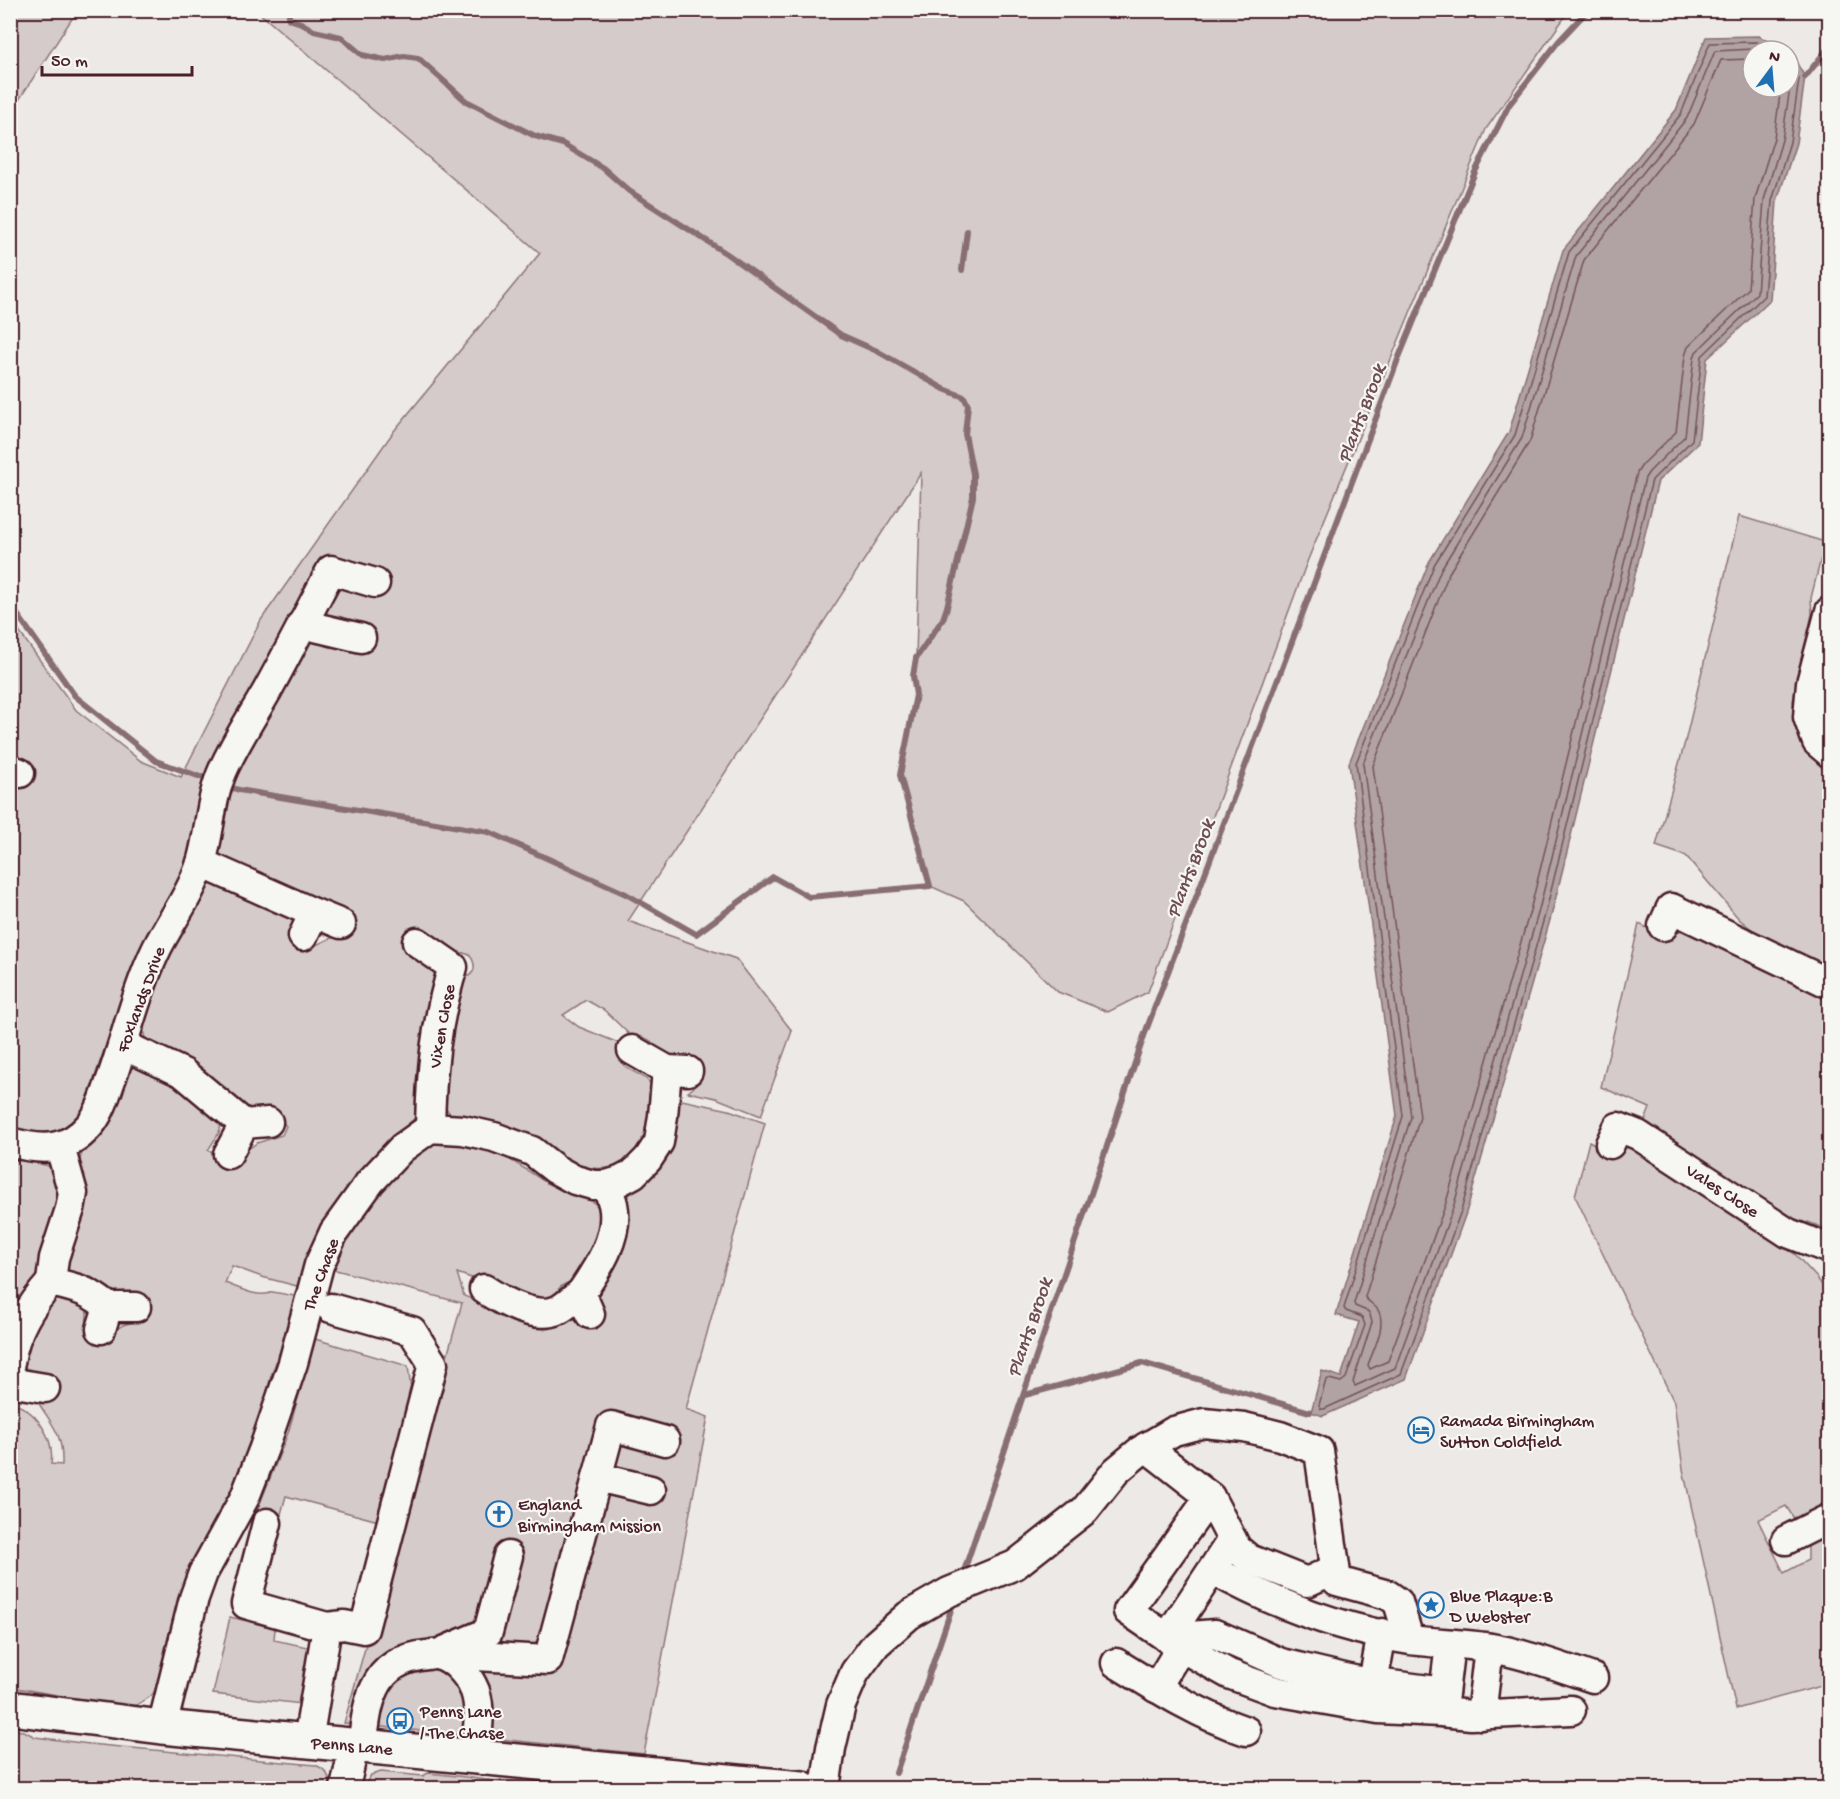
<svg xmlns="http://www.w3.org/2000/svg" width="1840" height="1799" viewBox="0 0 1840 1799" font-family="'Gochi Hand',sans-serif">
<rect width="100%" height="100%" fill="#ece9e6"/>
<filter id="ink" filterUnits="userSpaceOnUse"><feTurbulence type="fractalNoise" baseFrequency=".0167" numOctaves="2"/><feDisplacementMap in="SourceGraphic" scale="12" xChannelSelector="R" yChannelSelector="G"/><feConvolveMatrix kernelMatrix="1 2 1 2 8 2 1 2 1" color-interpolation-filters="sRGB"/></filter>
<g filter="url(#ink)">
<g fill="#d4cbca" stroke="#8f757a" stroke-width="1.5">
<polygon points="11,10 77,11 11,112 10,11"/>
<path d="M257,11H1569L1486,129L1307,562L1148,992L1108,1012L1058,992L964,901L930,886L900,775L916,695L913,676L916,658L921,473L628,921L736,959L792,1031L761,1116L716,1098L688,1092L694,1087L699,1077L693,1059C682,1053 678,1058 669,1056C653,1052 659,1036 631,1036L604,1010L586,1000L563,1015L579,1027L621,1044C615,1075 638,1067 651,1084C652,1103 649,1126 641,1143C628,1171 594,1174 569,1161C553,1153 539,1140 522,1132C500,1121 475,1116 450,1114L444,1105V1093L457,981C473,976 479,970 470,955L460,952L409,953L413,956L438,967L416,1117L382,1147L362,1169L326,1219L306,1257L297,1286L262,1277L232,1266L225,1283C239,1288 259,1299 273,1292L295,1296L283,1343L271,1376L263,1408L230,1497L195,1556L185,1577L156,1687L153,1694L135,1706L86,1700L11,1687V1403C36,1409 55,1438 51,1464L62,1465C63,1434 54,1428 38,1402H44L48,1399L19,1371L17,1349L56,1295L87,1306C88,1313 84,1327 90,1332C95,1338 98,1336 101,1344L106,1343L115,1337L114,1331L123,1325L144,1319L147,1310L61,1270L83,1176C81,1168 78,1161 82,1153C86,1144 98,1138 104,1130C116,1114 120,1091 127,1073C133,1066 139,1065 147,1064L222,1120L219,1133L208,1150L216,1153L245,1151L257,1143L282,1135L286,1126L277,1115L237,1106L145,1039C136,1001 190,918 208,885L218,883L291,914L293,922L292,929L311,947C320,944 326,939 335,937L342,909L220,858L218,853L189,857C174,893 152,923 136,958L84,1108C63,1137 43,1135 11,1129V787C16,790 22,787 26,783L11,741L10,619L76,710L141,761L181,777L261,620L394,431L540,253Z"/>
<path d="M1739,516L1825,542L1811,598L1812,614L1793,701C1795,728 1806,758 1829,773V969L1759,935L1739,919L1686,856L1656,846L1685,742Z"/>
<polygon points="1639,924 1672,940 1677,932 1684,929 1829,999 1829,1230 1808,1222 1806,1226 1792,1219 1645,1121 1650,1108 1601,1087"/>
<path d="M677,1099L729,1110L765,1123L686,1409L708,1417L644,1754L344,1723L462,1303L332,1269C350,1234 396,1151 438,1143C454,1140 473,1144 488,1149C510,1157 527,1171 547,1183C559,1190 573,1192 586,1197C595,1201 598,1209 606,1214L603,1231L574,1281C556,1285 558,1291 552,1306L457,1273L464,1296L500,1310L571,1317L585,1323L626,1215L629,1195L650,1178L662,1162Z"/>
<polygon points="1589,1141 1617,1156 1626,1147 1631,1148 1795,1254 1818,1279 1829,1296 1829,1502 1799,1518 1793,1517 1786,1506 1758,1520 1784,1573 1808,1560 1808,1543 1829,1532 1829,1684 1736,1709 1683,1469 1674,1402 1575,1196"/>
<polygon points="11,1157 49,1166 63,1190 44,1269 11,1324"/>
<polygon points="315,1339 408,1366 411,1390 382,1522 286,1496 278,1525 255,1516 288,1433"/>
<polygon points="230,1617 275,1628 274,1640 312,1648 302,1704 213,1694"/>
<path d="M10,1730L24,1731L35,1737L89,1744L315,1765C326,1769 331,1777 329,1788H11Z"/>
<path d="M381,1772L423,1776L428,1773C476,1777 523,1787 572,1788H363L371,1775Z"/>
</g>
<polygon fill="#b1a2a3" stroke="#886e73" stroke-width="1.5" points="1759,36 1784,51 1753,51 1753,87 1789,87 1789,54 1793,57 1805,77 1796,143 1777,201 1770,300 1707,359 1698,443 1658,481 1552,913 1466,1213 1406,1379 1323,1416 1311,1412 1322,1371 1341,1377 1359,1322 1336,1315 1397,1116 1349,763 1429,562 1509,432 1563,250 1676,110 1706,37"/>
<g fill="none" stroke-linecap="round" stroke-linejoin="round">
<g stroke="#73535b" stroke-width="1.5">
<polyline points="1758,51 1754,49 1715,51 1687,118 1576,256 1522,438 1441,569 1363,764 1411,1117 1354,1303 1355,1306 1369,1312 1372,1322 1353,1382 1355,1386 1395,1368 1453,1208 1539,910 1645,478 1649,472 1685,436 1694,358 1696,352 1757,293 1764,200 1782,140 1791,81 1789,77"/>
<polyline points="1772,51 1757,42 1710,43 1681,114 1569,252 1515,435 1434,565 1356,763 1403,1116 1344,1308 1346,1311 1362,1317 1365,1325 1346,1378 1341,1382 1329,1379 1326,1380 1319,1405 1321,1409 1324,1409 1401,1374 1461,1211 1546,911 1652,480 1692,440 1702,356 1764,296 1772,201 1790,142 1799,79 1789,62"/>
<path d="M1753,59L1721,60L1694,124L1584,260L1530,441L1449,573L1373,766L1420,1117L1365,1297C1368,1302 1375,1305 1378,1310C1387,1326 1373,1350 1368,1365L1370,1369L1388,1361L1445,1206L1531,907L1637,473L1642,465L1676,432L1685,356L1688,347L1748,289L1755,199L1774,138L1781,87"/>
</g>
<g stroke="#886e73" stroke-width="6">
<polyline points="1805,77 1830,46"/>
<polyline points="962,270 967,231"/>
<polyline points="10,604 75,696 156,761 212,781"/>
<polyline points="224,785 239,790 489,832 626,894 696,934 773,877 809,897 930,886 900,775 916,695 913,676 916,658 943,619 947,607 973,497 973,474 965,434 968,405 964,397 944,389 877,351 841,335 727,254 629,191 603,168 563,144 535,136 466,101 418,58 404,56 385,60 362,55 341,37 314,31 301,23 289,19 289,11"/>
<polyline points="1025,1395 1142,1363 1310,1412"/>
<polyline points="962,1577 1144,1036 1397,362 1475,172 1509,105 1558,42 1588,10"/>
<polyline points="896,1773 954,1601"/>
</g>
<g stroke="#4a1f2b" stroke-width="33">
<g id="minor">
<polyline points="1830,611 1811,683 1808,717 1817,742 1830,753"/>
<polyline points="302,624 361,638"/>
<polyline points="10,769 20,773"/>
<polyline points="201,863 314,913"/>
<polyline points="1663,926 1671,908 1830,984"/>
<polyline points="303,936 314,913 341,924"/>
<path d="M417,942L453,967C436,1021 431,1072 430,1128"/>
<polyline points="123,1045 183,1073 244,1124"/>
<polyline points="632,1050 667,1070 688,1071"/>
<path d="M10,1142C41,1151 67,1152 89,1126C101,1113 106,1093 112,1077C127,1034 137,989 157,948C172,919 191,894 201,863C210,833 210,799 223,770C235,743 252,717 267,691C289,651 310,610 331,570L375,583"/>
<polyline points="1610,1144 1618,1127 1638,1135 1788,1233 1830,1249"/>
<path d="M60,1147L73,1193L70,1209L54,1258L51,1282C76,1288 88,1290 108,1307L101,1329"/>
<polyline points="228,1154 244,1124 268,1122"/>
<path d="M484,1289C502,1301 536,1320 558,1310C566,1306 574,1298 581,1293"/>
<polyline points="108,1307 136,1307"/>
<path d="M590,1314L581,1293C598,1268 620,1236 613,1204C611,1197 609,1191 607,1185"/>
<path d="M10,1362C15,1330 30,1306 51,1282"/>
<polyline points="10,1372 15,1383 45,1388"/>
<polyline points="1146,1447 1210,1497 1128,1611 1181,1647 1229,1674 1275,1691 1378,1709 1441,1712 1471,1715 1571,1710"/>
<polyline points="597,1477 651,1490"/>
<polyline points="1210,1497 1237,1549 1249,1559 1307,1582 1335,1569"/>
<polyline points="267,1523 246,1604 327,1627"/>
<polyline points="1232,1540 1167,1638 1215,1634 1281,1663 1353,1680 1444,1692"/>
<polyline points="1786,1540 1830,1518"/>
<path d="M1213,1570C1274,1604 1341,1629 1410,1640C1440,1644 1472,1643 1501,1650C1532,1656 1563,1668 1593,1678"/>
<polyline points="444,1651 488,1632 508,1556"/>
<polyline points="436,1654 548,1660 611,1426 665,1441"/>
<path d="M1116,1663C1158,1689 1199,1715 1246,1731"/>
<polyline points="1156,1688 1181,1647"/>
<polyline points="1377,1702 1373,1683 1382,1633"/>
<polyline points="1442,1710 1450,1644"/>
<polyline points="1481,1715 1489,1648"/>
<polyline points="162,1727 194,1598 203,1573 245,1497 264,1448 293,1363 319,1265 334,1232 370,1182 402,1148 430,1128 463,1130 494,1137 532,1151 555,1169 575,1180 593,1185 607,1185 620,1181 633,1174 648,1159 659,1142 663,1116 667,1070"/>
<polyline points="308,1741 327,1627 344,1625 364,1629 433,1364 412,1331 331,1308"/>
<path d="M362,1747C365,1727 366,1706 375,1688C385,1666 405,1657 427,1655C430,1655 433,1653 436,1654C454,1657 469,1676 475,1691C482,1712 477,1735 475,1756"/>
<polyline points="345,1788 354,1746"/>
<polyline points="825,1788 831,1748 841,1705 855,1672 876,1644 909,1615 949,1592 1015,1565 1085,1510 1116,1471 1140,1451 1174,1431 1204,1423 1244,1427 1280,1436 1319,1451 1337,1581 1388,1595 1398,1602 1409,1639"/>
</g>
</g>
<g stroke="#4a1f2b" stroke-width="38">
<polyline id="major" points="10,1708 162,1727 802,1788"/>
</g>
<use href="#minor" stroke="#f6f6f2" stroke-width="28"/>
<use href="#major" stroke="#f6f6f2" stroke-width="33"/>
</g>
</g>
<defs>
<g id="hotel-ring" transform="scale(1.35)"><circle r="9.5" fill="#f6f6f2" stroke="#1f6fb2" stroke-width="1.5"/><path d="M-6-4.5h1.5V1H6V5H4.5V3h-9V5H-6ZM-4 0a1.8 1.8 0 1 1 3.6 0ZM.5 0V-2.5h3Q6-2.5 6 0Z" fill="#1f6fb2"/></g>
<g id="church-ring" transform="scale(1.35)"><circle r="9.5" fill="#f6f6f2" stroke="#1f6fb2" stroke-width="1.5"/><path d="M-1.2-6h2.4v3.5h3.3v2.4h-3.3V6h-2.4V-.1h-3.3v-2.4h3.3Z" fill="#1f6fb2"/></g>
<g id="sight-ring" transform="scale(1.35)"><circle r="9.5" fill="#f6f6f2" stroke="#1f6fb2" stroke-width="1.5"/><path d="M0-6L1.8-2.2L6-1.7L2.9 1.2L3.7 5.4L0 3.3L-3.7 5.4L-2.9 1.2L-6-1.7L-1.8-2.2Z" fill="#1f6fb2"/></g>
<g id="bus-ring" transform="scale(1.35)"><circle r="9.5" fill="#f6f6f2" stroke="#1f6fb2" stroke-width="1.5"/><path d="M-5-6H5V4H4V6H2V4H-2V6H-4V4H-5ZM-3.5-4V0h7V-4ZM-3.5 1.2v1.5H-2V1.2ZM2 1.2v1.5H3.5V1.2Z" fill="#1f6fb2"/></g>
</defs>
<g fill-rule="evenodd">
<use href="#hotel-ring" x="1421" y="1430"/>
<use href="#church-ring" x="499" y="1514"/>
<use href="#sight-ring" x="1431" y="1605"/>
<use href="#bus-ring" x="400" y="1721"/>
</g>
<g text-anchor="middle" stroke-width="4.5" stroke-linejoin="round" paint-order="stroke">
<g font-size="18" fill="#4a1f2b" stroke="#f6f6f2">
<text transform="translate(140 999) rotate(-70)" y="6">Foxlands Drive</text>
<text transform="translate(441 1026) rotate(-80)" y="6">Vixen Close</text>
<text transform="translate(1723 1190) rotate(33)" y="6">Vales Close</text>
<text transform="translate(320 1274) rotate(-70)" y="6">The Chase</text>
<text transform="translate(352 1745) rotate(5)" y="6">Penns Lane</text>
</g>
<g font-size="18" fill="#4a1f2b" stroke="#f6f6f2" text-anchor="start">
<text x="1440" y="1426">Ramada Birmingham<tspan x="1440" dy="21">Sutton Coldfield</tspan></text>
<text x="518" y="1510">England<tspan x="518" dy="21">Birmingham Mission</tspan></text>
<text x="1450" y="1601">Blue Plaque:B<tspan x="1450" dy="21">D Webster</tspan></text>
<text x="420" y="1717">Penns Lane<tspan x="420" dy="21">/ The Chase</tspan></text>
</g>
<g font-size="20" font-style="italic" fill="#6e4d55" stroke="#f6f6f2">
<text transform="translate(1360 413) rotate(-69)" y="7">Plants Brook</text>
<text transform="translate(1189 868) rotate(-69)" y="7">Plants Brook</text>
<text transform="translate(1028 1327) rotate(-71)" y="7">Plants Brook</text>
</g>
</g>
<rect width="1840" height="1799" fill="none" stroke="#f6f6f2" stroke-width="36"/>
<rect x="18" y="18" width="1804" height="1763" fill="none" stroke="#4a1f2b" stroke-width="2" filter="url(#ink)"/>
<g transform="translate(1771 69) rotate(16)"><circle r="28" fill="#f6f6f2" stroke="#b1a0a2" stroke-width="1.5"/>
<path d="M0-4.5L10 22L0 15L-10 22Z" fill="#1f6fb2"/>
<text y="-9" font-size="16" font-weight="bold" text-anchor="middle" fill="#4a1f2b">N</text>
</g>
<path d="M42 66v9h150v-9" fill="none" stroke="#4a1f2b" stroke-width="3"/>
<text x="51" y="66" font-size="18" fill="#4a1f2b" stroke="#f6f6f2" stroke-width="4.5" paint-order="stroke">50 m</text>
</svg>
